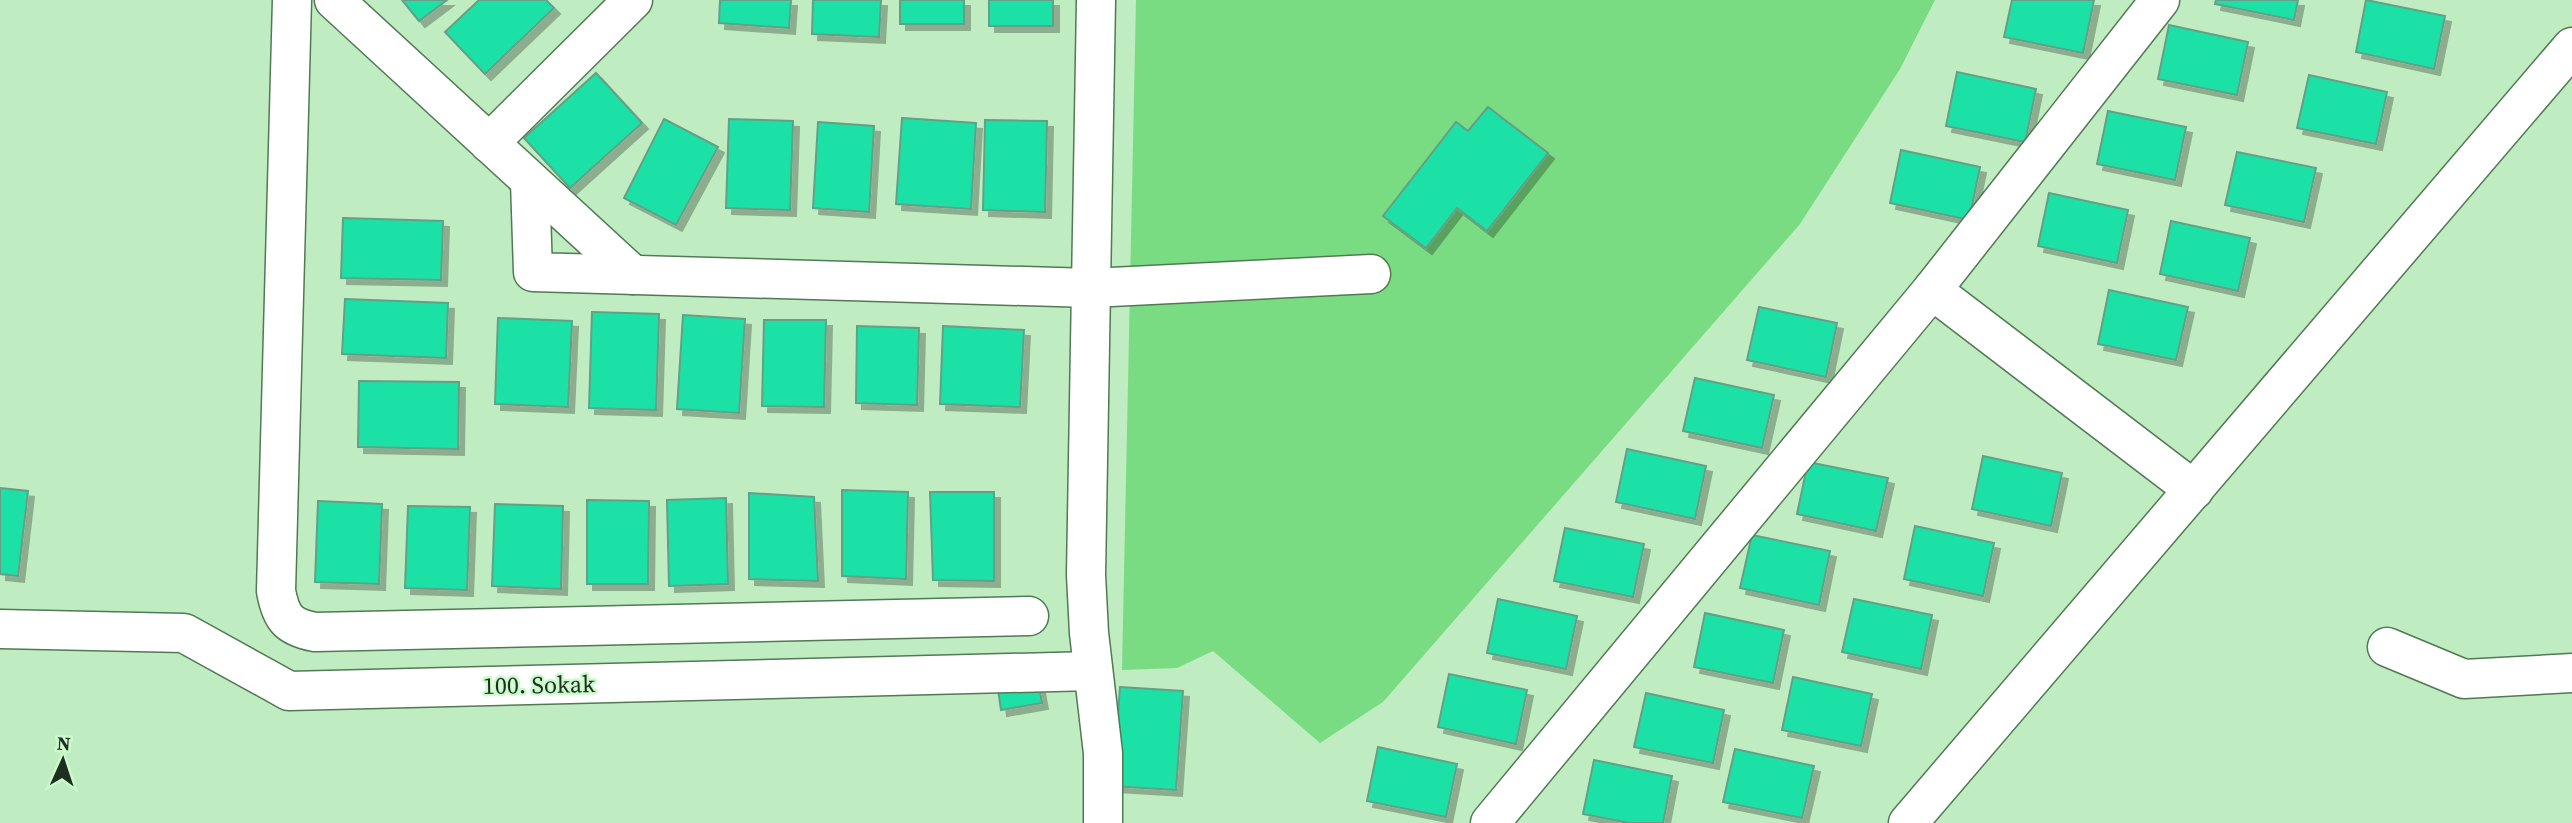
<svg xmlns="http://www.w3.org/2000/svg" width="2572" height="823" viewBox="0 0 2572 823" font-family="'Source Serif 4',serif">
<defs>
<filter id="shadow"><feDropShadow dx="6" dy="6" stdDeviation="0" flood-color="#0004"/></filter>
</defs>
<rect width="100%" height="100%" fill="#bfecc1"/>
<polygon fill="#7adc82" points="1136,0 1935,0 1900,69 1800,224 1383,702 1320,743 1213,651 1177,668 1122,670"/>
<g fill="#1fe1a7" stroke="#63a087" stroke-width="2" filter="url(#shadow)">
<polygon points="402,0 447,0 419,21"/>
<polygon points="479,0 546,0 554,8 485,74 445,32"/>
<polygon points="720,0 791,0 789,28 719,23"/>
<polygon points="813,0 881,0 879,37 812,34"/>
<rect x="900" y="0" width="64" height="24"/>
<rect x="989" y="0" width="64" height="26"/>
<polygon points="2012,0 2094,0 2083,53 2004,37"/>
<polygon points="2216,0 2298,0 2294,20 2215,4"/>
<polygon points="2366,0 2445,16 2434,69 2356,52"/>
<polygon points="2169,25 2248,42 2237,95 2158,79"/>
<polygon points="1957,72 2036,89 2025,142 1946,126"/>
<polygon points="596,73 642,123 570,188 524,138"/>
<polygon points="2309,75 2387,92 2376,144 2297,128"/>
<polygon points="1488,107 1548,153 1487,231 1457,208 1426,248 1383,216 1456,122 1468,131"/>
<polygon points="2108,111 2186,127 2175,180 2097,164"/>
<polygon points="902,118 976,123 971,209 896,204"/>
<polygon points="664,119 718,147 676,225 624,198"/>
<polygon points="729,119 793,121 790,210 726,208"/>
<polygon points="985,120 1047,121 1045,212 983,210"/>
<polygon points="818,122 874,126 869,212 813,208"/>
<polygon points="1901,150 1980,167 1969,220 1890,203"/>
<polygon points="2237,152 2316,168 2304,222 2225,205"/>
<polygon points="2049,193 2128,210 2117,263 2038,246"/>
<polygon points="343,218 443,221 441,280 341,278"/>
<polygon points="2171,221 2250,238 2238,291 2160,274"/>
<polygon points="2109,290 2188,307 2176,360 2098,344"/>
<polygon points="345,299 448,303 446,358 342,354"/>
<polygon points="1759,307 1837,323 1826,377 1747,360"/>
<polygon points="592,312 659,314 656,410 589,408"/>
<polygon points="683,315 745,319 739,413 677,409"/>
<polygon points="498,318 572,321 568,407 495,404"/>
<polygon points="764,320 826,320 824,407 762,406"/>
<polygon points="857,326 919,328 917,405 856,403"/>
<polygon points="943,326 1024,330 1020,407 940,404"/>
<polygon points="1695,378 1774,395 1762,448 1683,431"/>
<polygon points="359,381 459,382 458,449 358,447"/>
<polygon points="1627,449 1706,466 1695,519 1616,502"/>
<polygon points="1983,456 2062,473 2051,526 1972,509"/>
<polygon points="1808,462 1888,478 1876,531 1797,514"/>
<polygon points="0,488 28,491 18,576 0,574"/>
<polygon points="842,490 908,492 906,579 842,576"/>
<polygon points="930,492 994,492 994,581 933,580"/>
<polygon points="749,493 814,497 818,581 749,579"/>
<polygon points="726,498 728,584 669,586 667,500"/>
<polygon points="587,500 649,501 648,584 587,584"/>
<polygon points="318,501 382,504 379,584 315,582"/>
<polygon points="495,504 563,506 561,589 492,586"/>
<polygon points="408,506 470,507 467,590 405,588"/>
<polygon points="1915,526 1994,543 1983,596 1904,579"/>
<polygon points="1565,528 1644,544 1633,597 1554,581"/>
<polygon points="1752,535 1830,551 1819,605 1740,588"/>
<polygon points="1498,599 1577,616 1566,669 1487,653"/>
<polygon points="1854,599 1932,615 1921,669 1842,652"/>
<polygon points="1705,613 1784,630 1773,683 1694,667"/>
<polygon points="1449,674 1527,690 1516,744 1438,727"/>
<polygon points="1793,677 1872,694 1861,746 1782,730"/>
<polygon points="1038,682 1042,703 1001,710 998,689"/>
<polygon points="1120,687 1183,691 1176,790 1113,786"/>
<polygon points="1646,693 1724,710 1713,763 1634,747"/>
<polygon points="1378,747 1457,764 1446,817 1367,801"/>
<polygon points="1735,749 1814,766 1802,818 1723,802"/>
<polygon points="1594,760 1672,776 1663,823 1629,823 1583,814"/>
</g>
<g fill="none" stroke-linecap="round" stroke-linejoin="round">
<g stroke="#517a53" stroke-width="41">
<g id="minor">
<path d="M292,0L276,591C281,618 288,627 315,632L1029,616"/>
<polyline points="334,0 633,275"/>
<polyline points="1096,0 1086,575 1089,633 1103,753 1103,823"/>
<polyline points="489,143 633,0"/>
<polyline points="530,181 533,272 1091,288 1371,274"/>
<polyline points="1932,290 2194,490"/>
<polyline points="0,629 184,633 289,691 1093,671"/>
<polyline points="2387,647 2464,679 2572,673"/>
<polyline points="1490,823 1932,290 2160,0"/>
<polyline points="1908,823 2572,47"/>
</g>
</g>
<use href="#minor" stroke="#fff" stroke-width="38"/>
</g>
<g text-anchor="middle" stroke-width="5" stroke-linejoin="round" paint-order="stroke">
<g font-size="24" fill="#1d2f1e" stroke="#ccfacd">
<text transform="translate(539 685) rotate(-1)" y="8">100. Sokak</text>
</g>
</g>
<g transform="translate(63 760) rotate(3)" stroke="#ccfacd" stroke-width="5" paint-order="stroke">
<path d="M0-5L12 26L0 18L-12 26Z" fill="#1d2f1e"/>
<text y="-10" font-size="19" font-weight="bold" text-anchor="middle" fill="#1d2f1e">N</text>
</g>
</svg>
